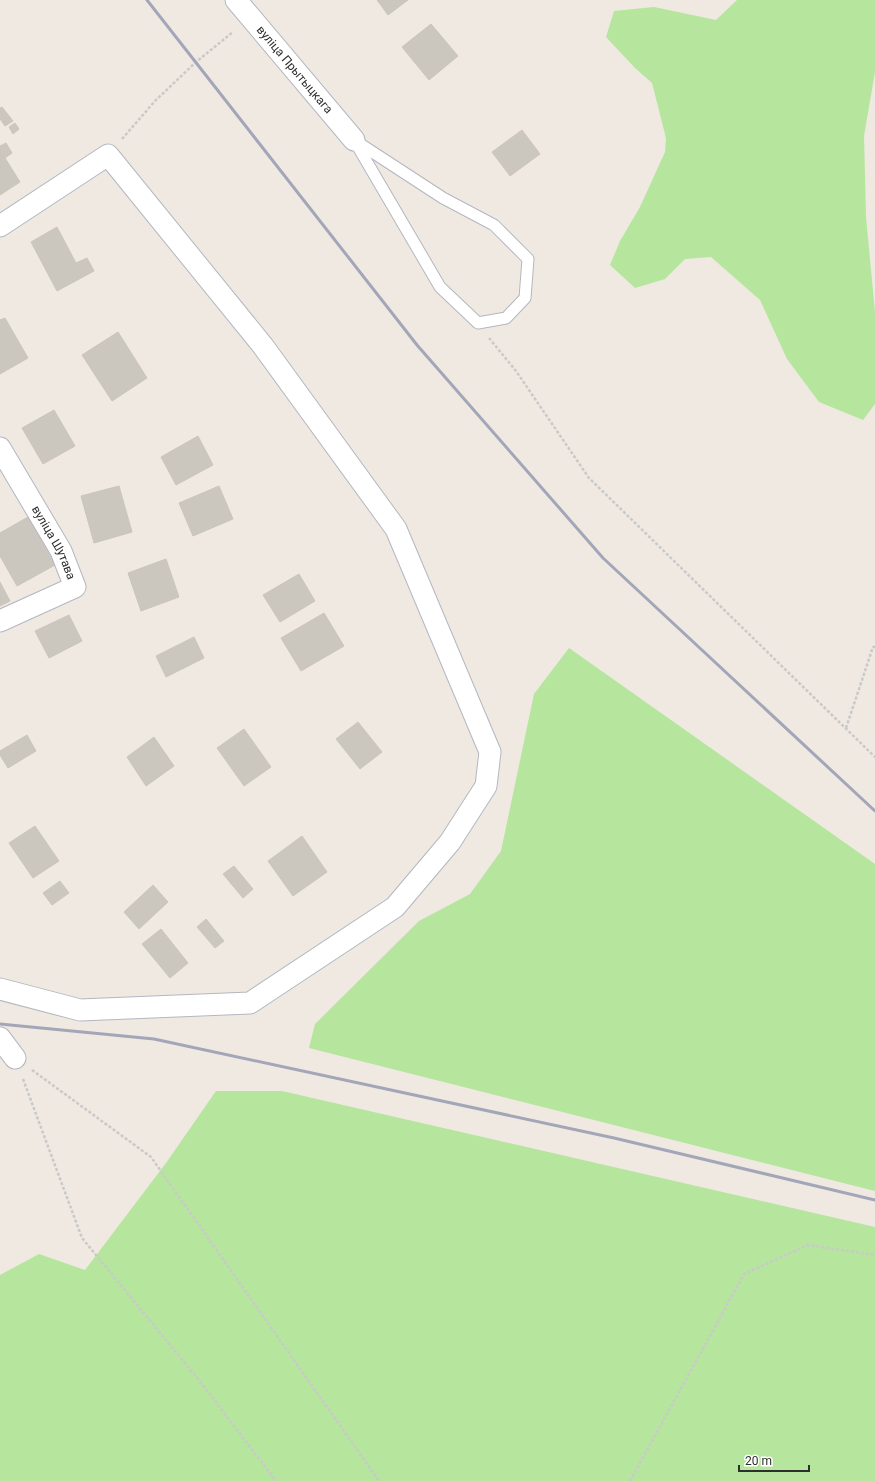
<svg xmlns="http://www.w3.org/2000/svg" width="875" height="1481" viewBox="0 0 875 1481" font-family="Roboto,sans-serif">
<rect width="100%" height="100%" fill="#efe9e1"/>
<g fill="#b6e59e">
<polygon points="737,0 875,0 875,72 864,136 866,217 875,312 875,404 863,420 819,402 787,359 760,300 711,257 685,259 665,279 635,288 610,265 620,241 640,207 665,152 666,138 652,83 635,68 606,37 614,11 654,7 716,20"/>
<polygon points="569,648 875,864 875,1191 309,1048 315,1024 419,921 470,894 501,851 534,694"/>
<polygon points="216,1091 282,1091 875,1227 875,1481 0,1481 0,1275 39,1254 85,1270 166,1163"/>
</g>
<g fill="#cbc7bf" stroke="#cbc5ba">
<polygon points="377,0 408,0 388,15"/>
<polygon points="431,24 458,56 429,80 402,47"/>
<polygon points="2,107 13,121 5,126 0,119 0,108"/>
<polygon points="15,123 19,129 13,134 9,127"/>
<polygon points="522,130 540,154 510,176 492,152"/>
<polygon points="6,143 12,153 5,158 20,182 0,195 0,146"/>
<polygon points="57,227 76,263 87,258 94,271 57,291 31,242"/>
<polygon points="5,318 28,358 0,374 0,320"/>
<polygon points="118,332 147,378 112,401 82,355"/>
<polygon points="54,410 75,446 43,464 22,428"/>
<polygon points="198,436 213,465 176,485 161,457"/>
<polygon points="119,486 132,532 94,543 81,496"/>
<polygon points="219,486 233,519 193,536 179,503"/>
<polygon points="28,517 55,565 17,586 0,556 0,533"/>
<polygon points="166,559 179,597 141,611 128,573"/>
<polygon points="299,574 315,601 280,622 263,595"/>
<polygon points="0,582 10,601 0,606"/>
<polygon points="324,613 344,646 301,671 281,638"/>
<polygon points="69,615 82,641 49,658 35,631"/>
<polygon points="194,637 204,658 166,677 156,656"/>
<polygon points="358,722 382,752 360,769 336,739"/>
<polygon points="244,729 271,767 244,786 217,748"/>
<polygon points="27,735 36,751 8,768 0,755 0,751"/>
<polygon points="154,737 174,766 146,786 127,757"/>
<polygon points="35,826 59,861 33,878 9,843"/>
<polygon points="302,836 327,872 293,896 268,861"/>
<polygon points="234,866 253,889 243,898 223,874"/>
<polygon points="60,881 69,893 52,905 43,893"/>
<polygon points="153,885 168,902 139,929 124,912"/>
<polygon points="206,919 224,941 215,948 197,927"/>
<polygon points="161,929 188,963 170,978 142,944"/>
</g>
<g fill="none" stroke-linecap="round" stroke-linejoin="round">
<g stroke="#b4b7c1" stroke-width="13">
<polygon id="lane" points="354,140 443,198 494,225 528,259 525,298 506,318 478,323 440,287"/>
</g>
<g stroke="#b4b7c1" stroke-width="23">
<g id="street">
<path id="s1" d="M236,0L354,140"/>
<polyline points="0,226 108,155 263,346 396,529 490,752 486,786 450,842 395,907 250,1003 80,1010 0,989"/>
<path id="s2" d="M0,448L61,551L75,587L0,621"/>
<polyline points="0,1038 15,1058"/>
</g>
</g>
<g stroke="#c9c9c9" stroke-width="2.5" stroke-dasharray="3 2" stroke-linecap="butt">
<polyline points="122,139 155,101 196,62 233,32"/>
<polyline points="489,338 516,371 589,478 875,757"/>
<polyline points="846,728 873,647 875,647"/>
<polyline points="32,1070 151,1157 379,1481"/>
<polyline points="23,1079 82,1238 198,1379 276,1481"/>
<polyline points="630,1481 744,1274 808,1245 875,1255"/>
</g>
<use href="#lane" stroke="#fff" stroke-width="11"/>
<use href="#street" stroke="#fff" stroke-width="21"/>
<g stroke="#a3a6b8" stroke-width="3">
<polyline points="147,0 417,345 603,558 875,811"/>
<polyline points="0,1024 154,1039 614,1138 875,1200"/>
</g>
</g>
<g text-anchor="middle" stroke-width="3" stroke-linejoin="round" paint-order="stroke">
<g font-size="12" fill="#2e2e2e" stroke="#fff">
<text dy="4" stroke="none"><textPath href="#s1" startOffset="91">вуліца Прытыцкага</textPath></text>
<text dy="4" stroke="none"><textPath href="#s2" startOffset="109">вуліца Шутава</textPath></text>
</g>
</g>
<path d="M739 1465v6h70v-6" fill="none" stroke="#2e2e2e" stroke-width="2"/>
<text x="745" y="1465" font-size="12" fill="#2e2e2e" stroke="#ffffff" stroke-width="3" paint-order="stroke">20 m</text>
</svg>
